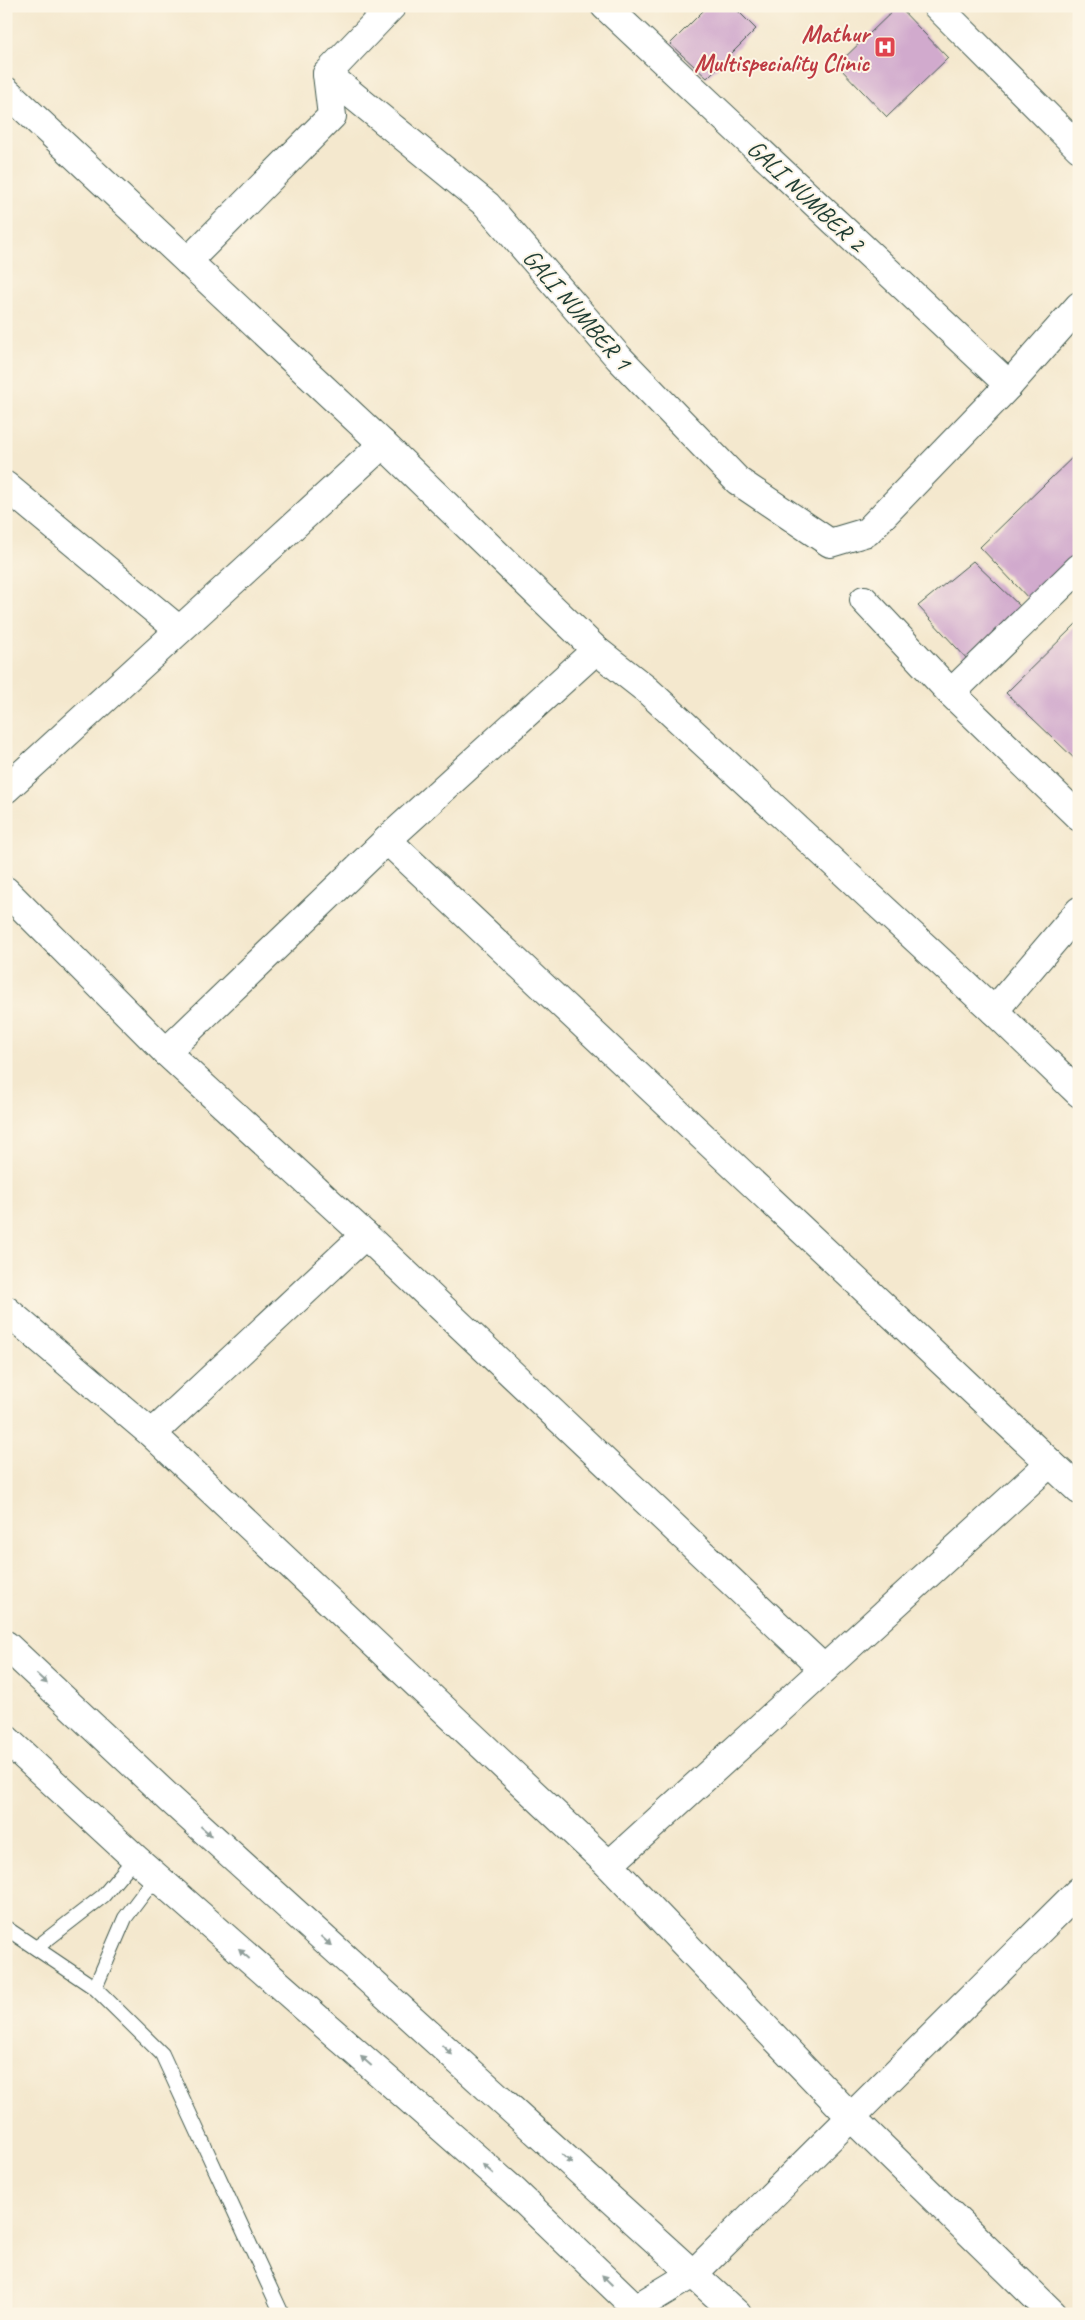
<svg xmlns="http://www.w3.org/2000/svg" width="1085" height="2320" viewBox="0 0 1085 2320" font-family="Caveat,sans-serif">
<rect width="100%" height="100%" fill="#fcf5e5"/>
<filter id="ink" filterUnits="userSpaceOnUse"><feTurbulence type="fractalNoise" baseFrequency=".02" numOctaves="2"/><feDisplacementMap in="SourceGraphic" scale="10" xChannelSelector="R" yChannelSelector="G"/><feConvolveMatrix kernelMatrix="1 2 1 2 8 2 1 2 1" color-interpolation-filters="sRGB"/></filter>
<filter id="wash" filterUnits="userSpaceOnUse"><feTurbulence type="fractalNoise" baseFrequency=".0096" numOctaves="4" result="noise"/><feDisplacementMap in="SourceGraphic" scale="20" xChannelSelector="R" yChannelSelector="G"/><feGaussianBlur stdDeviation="1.12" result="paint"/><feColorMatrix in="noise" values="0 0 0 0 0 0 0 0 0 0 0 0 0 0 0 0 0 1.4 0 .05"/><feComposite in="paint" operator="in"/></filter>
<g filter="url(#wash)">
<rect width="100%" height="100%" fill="#f4e8ce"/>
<g id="blocks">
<g fill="#d1aacd">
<polygon points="708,6 733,6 756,29 707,78 670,44"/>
<polygon points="898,6 948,58 887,117 837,65"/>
<polygon points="1079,451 1079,554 1031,601 980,547"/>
<polygon points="973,561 1021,607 968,660 918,606"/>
<polygon points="1079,621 1079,763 1006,693"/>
</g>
</g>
</g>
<g filter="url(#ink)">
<use href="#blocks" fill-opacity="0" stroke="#3f574b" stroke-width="1"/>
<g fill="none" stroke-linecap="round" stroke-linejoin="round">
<g stroke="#3f574b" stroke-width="16">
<g id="lane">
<polyline points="6,1928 95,1988 162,2054 282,2314"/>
<polyline points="36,1948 103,1896 135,1858"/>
<polyline points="95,1988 125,1918 156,1877"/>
</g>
</g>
<g stroke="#3f574b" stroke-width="30">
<g id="street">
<polyline points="605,6 1009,385"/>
<polyline points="937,6 1079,148"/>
<polyline points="327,74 487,205 619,358 738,481 830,543 867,532 1009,385 1079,306"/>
<polyline points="6,91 383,444 596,650 647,690 994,1011 1079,1093"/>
<polyline points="188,261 332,116 327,74 392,6"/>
<polyline points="6,486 179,630"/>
<polyline points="864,600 951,693 1079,817"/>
<polyline points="951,693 1079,568"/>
<polyline points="6,789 383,444"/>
<polyline points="387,840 1079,1490"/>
<polyline points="6,891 166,1052 365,1235 824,1669"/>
<polyline points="994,1011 1079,911"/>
<polyline points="166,1052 387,840 596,650"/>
<polyline points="6,1310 152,1434 609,1865 851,2117 1053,2314"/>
<polyline points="152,1434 365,1235"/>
<polyline points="609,1865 1050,1463"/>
<polyline points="636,2308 694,2273 1079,1891"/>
</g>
</g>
<g stroke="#3f574b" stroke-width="30">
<g id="secondary">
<polyline points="6,1645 170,1799 737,2314"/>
<polyline points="6,1739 135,1858 515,2192 642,2314"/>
</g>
</g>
<use href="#lane" stroke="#fff" stroke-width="14"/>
<use href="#street" stroke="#fff" stroke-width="28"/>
<use href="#secondary" stroke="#fff" stroke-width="28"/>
</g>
<defs><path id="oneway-solid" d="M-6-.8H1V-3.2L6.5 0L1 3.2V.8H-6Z" transform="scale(1.25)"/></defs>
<g fill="#8f9e9a">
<use href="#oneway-solid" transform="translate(42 1679) rotate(43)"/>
<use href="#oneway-solid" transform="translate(206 1831) rotate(42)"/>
<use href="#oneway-solid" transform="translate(326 1941) rotate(42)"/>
<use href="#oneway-solid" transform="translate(244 1954) rotate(-139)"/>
<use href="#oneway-solid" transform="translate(447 2050) rotate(42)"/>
<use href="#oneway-solid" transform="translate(366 2061) rotate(-139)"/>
<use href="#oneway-solid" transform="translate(567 2159) rotate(42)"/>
<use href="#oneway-solid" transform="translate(488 2169) rotate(-139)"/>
<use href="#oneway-solid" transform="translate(607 2280) rotate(-136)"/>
</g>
</g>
<defs>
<g id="hospital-square" transform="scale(1.125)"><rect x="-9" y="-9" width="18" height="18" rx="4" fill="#e0444e" stroke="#fcf5e5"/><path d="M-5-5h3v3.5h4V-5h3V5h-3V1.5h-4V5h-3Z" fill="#fff"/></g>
</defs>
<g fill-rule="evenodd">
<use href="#hospital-square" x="885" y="47"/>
</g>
<g text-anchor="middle" stroke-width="4" stroke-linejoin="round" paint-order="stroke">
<g font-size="25" font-weight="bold" fill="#be3a42" stroke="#fcf5e5" text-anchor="end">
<text x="869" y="42">Mathur<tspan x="869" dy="29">Multispeciality Clinic</tspan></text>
</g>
<g font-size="25" fill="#1f3d34" stroke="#fcf5e5">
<text transform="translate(807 195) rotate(43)" y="9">GALI NUMBER 2</text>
<text transform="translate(578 309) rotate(49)" y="9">GALI NUMBER 1</text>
</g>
</g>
<rect width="1085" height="2320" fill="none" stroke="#fcf5e5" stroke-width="25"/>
</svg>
